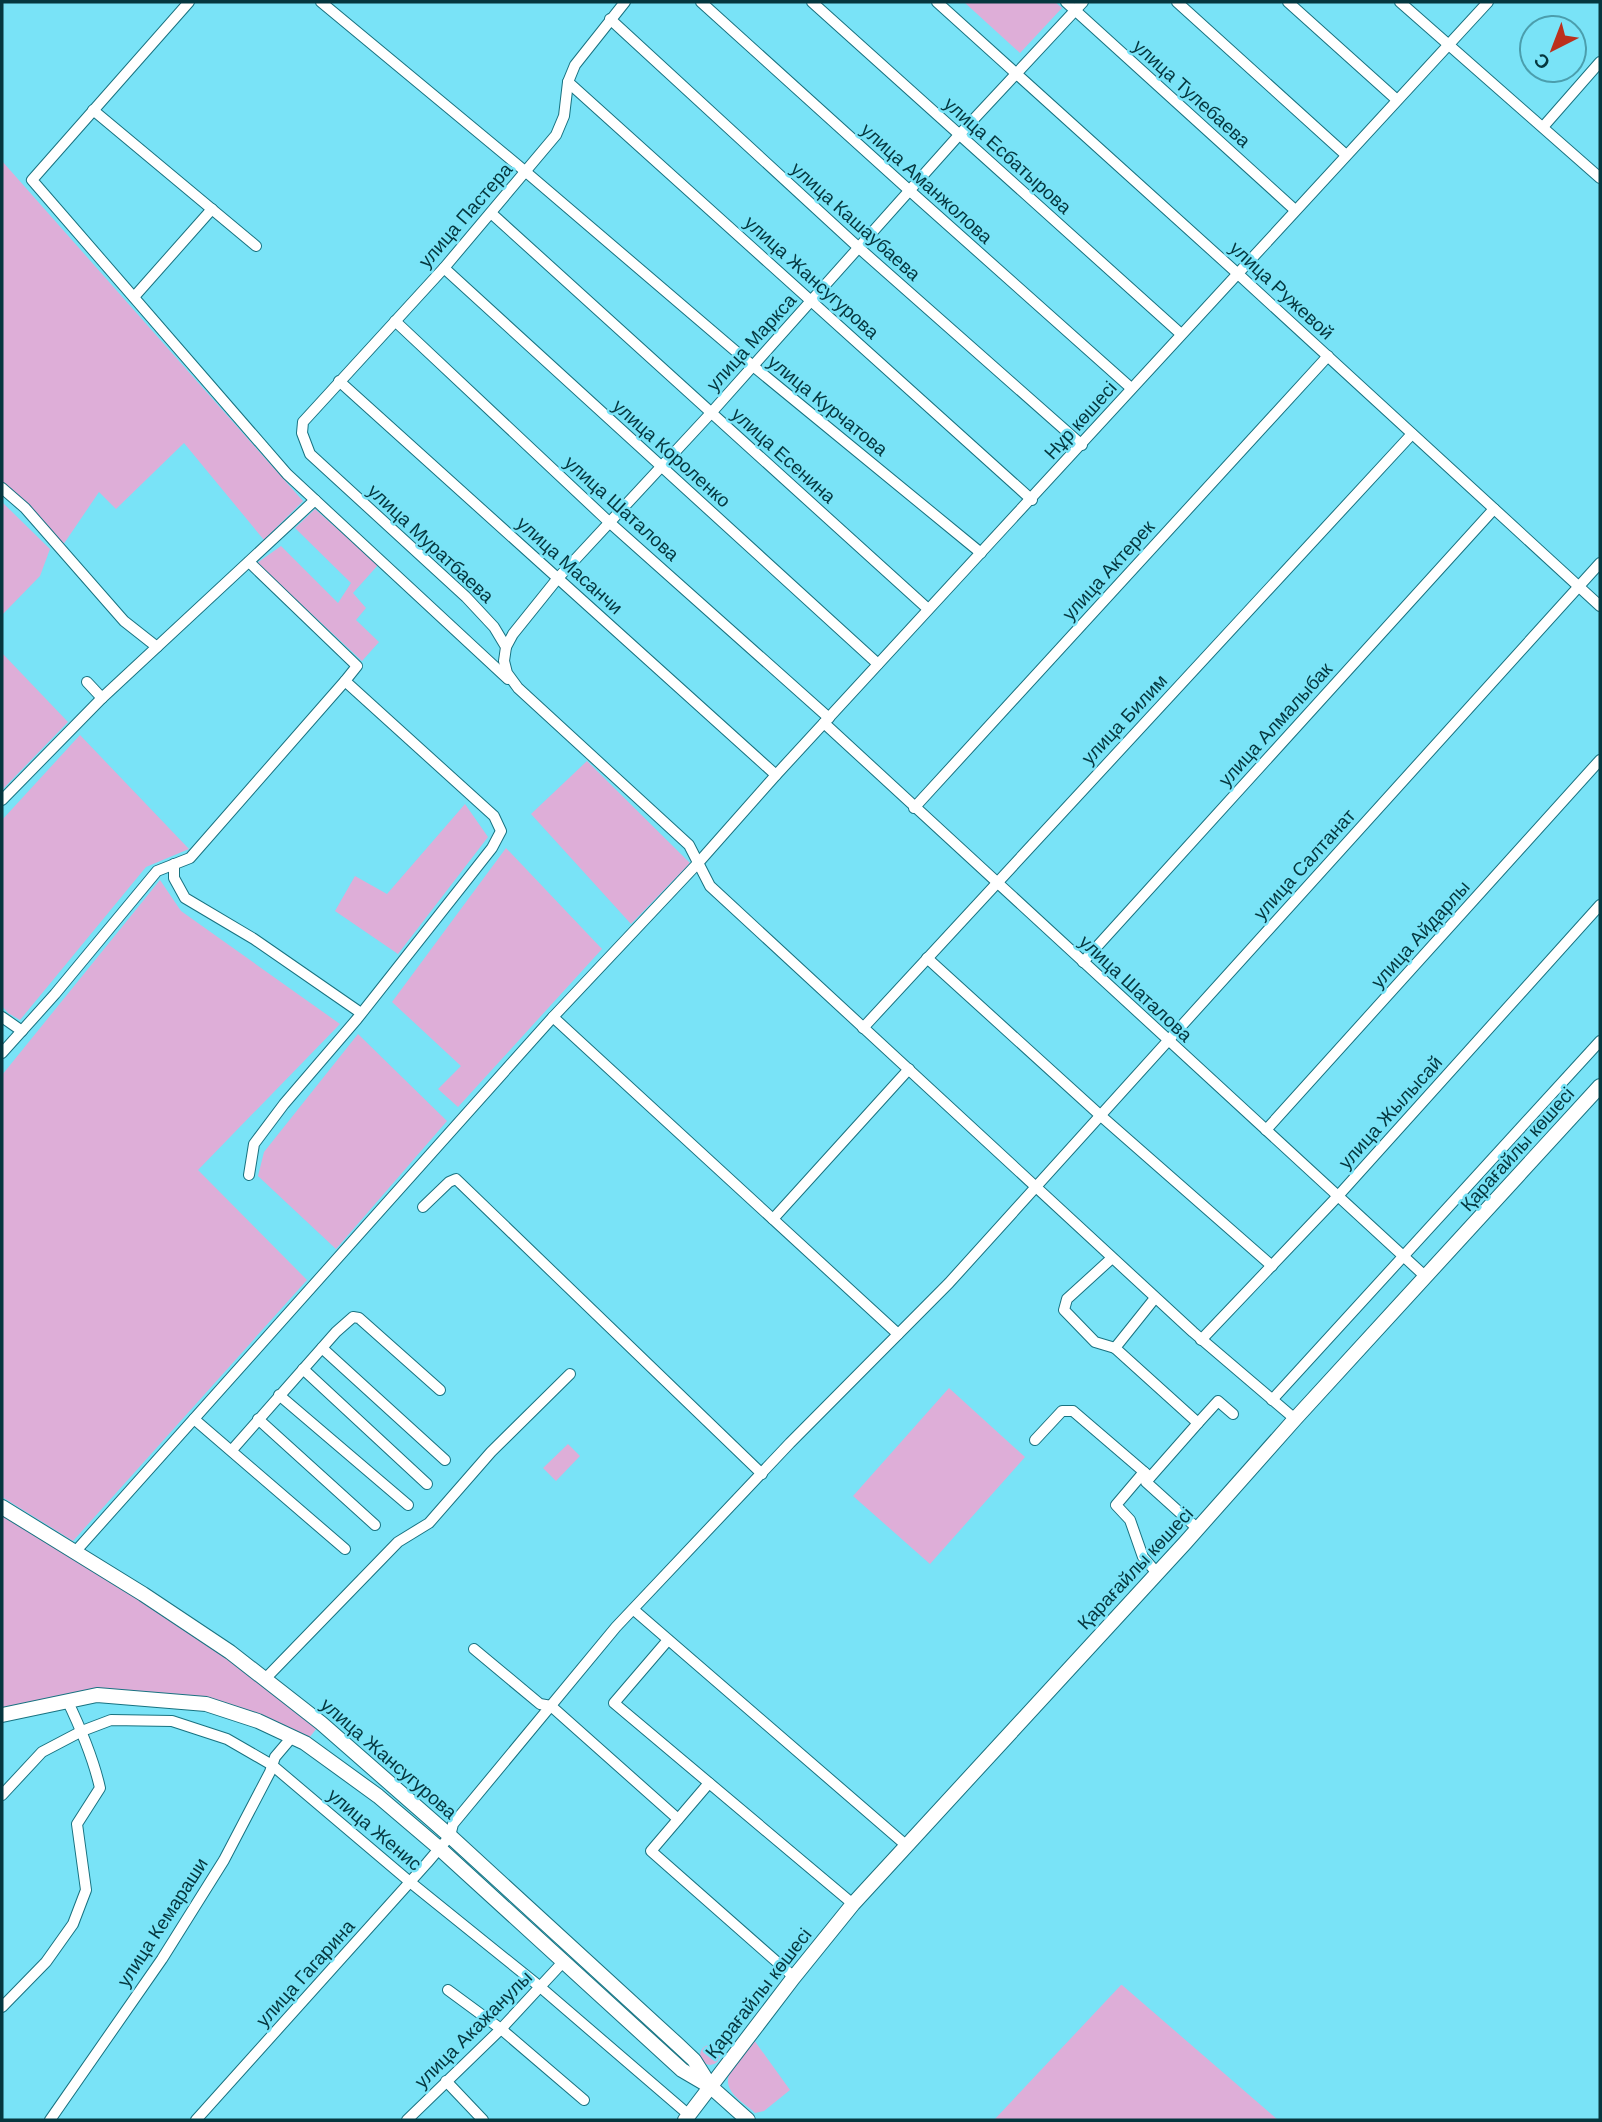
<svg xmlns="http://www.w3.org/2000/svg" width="1602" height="2122" viewBox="0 0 1602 2122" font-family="'DM Sans',sans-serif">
<rect width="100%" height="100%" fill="#79e3f7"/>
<g fill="#deaed8">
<polygon points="964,2 1055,2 1062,8 1020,53"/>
<polygon points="2,161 303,501 264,540 184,443 116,509 99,492 63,545 2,482"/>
<polygon points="2,502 50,549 40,576 2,615"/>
<polygon points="315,509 378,565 353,593 366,608 356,620 379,642 362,661 257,563 281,546 338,603 351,583 295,528"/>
<polygon points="2,653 68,722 2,790"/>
<polygon points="80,735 189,849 146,867 20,1020 8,1013 2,1006 2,820"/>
<polygon points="587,761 690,863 631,924 531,814"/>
<polygon points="465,804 488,837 398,954 335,911 355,876 387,894"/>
<polygon points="506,848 602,949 458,1107 438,1089 461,1066 392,1002"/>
<polygon points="160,880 181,911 340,1024 198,1170 307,1280 73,1541 2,1497 2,1075"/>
<polygon points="358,1034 447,1121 336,1249 258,1176 264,1152"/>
<polygon points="949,1388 1025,1457 930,1564 853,1496"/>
<polygon points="568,1444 580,1456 556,1481 543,1468"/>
<polygon points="2,1507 75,1552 321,1723 305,1743 206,1704 83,1697 2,1715"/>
<polygon points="1121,1985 1122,1985 1278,2120 994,2120"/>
<path d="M754,2040L790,2090L764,2111L755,2113C748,2106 734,2098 730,2089C721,2073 745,2051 754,2040Z"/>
<circle cx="710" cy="2055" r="10"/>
</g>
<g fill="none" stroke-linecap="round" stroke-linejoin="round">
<g stroke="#187280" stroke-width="12">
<g id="street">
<polyline points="189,2 32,180 287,474 508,679"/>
<polyline points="321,2 526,172 753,366 981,553"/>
<polyline points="625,2 575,65 568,82 564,116 556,135 444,268 303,422 302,433 310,454 466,597 494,627 506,647 504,661 507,673 518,688 689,845 710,886 1193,1332 1295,1419"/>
<polyline points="701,2 910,191 1131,388"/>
<polyline points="812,2 1181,334"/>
<polyline points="937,2 1237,273 1600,606"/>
<polyline points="1066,2 1295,210"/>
<polyline points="1177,2 1346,155"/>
<polyline points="1288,2 1397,100"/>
<polyline points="1400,2 1600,178"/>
<polyline points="610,19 859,248 1082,445"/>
<polyline points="568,82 1032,500"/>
<polyline points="93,110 256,246"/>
<polyline points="1543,127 1600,62"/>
<polyline points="491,213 928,609"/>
<polyline points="444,268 878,664"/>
<polyline points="134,297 212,209"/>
<polyline points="395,321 609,522 829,718"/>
<polyline points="339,381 776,775"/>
<polyline points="2,488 25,508 124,621 157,647"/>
<polyline points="249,562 357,666 345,681 494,816 501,831 492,848 357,1019 284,1104 254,1144 249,1175"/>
<polyline points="506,647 513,634 558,578 711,413 959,135 1083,2"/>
<polyline points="87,682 102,698 315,500"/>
<polyline points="824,723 1426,1277"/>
<polyline points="2,800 102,698"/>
<polyline points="914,808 1328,356"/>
<polyline points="174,864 174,878 185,898 254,939 361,1013"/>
<polyline points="927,958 1101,1116 1272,1266"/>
<polyline points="1083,962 1494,509"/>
<polyline points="2,1017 22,1031"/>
<polyline points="553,1017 898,1334"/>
<polyline points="863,1028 1412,434"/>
<polyline points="2,1053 55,994 157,871 190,858 345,681"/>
<polyline points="1266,1130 1600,760"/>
<polyline points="423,1207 449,1182 456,1179 762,1474"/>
<polyline points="773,1219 909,1069"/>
<polyline points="1112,1258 1067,1299 1064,1310 1095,1342 1115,1348"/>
<polyline points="1155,1298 1115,1348 1198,1423 1146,1482 1198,1529"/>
<polyline points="1201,1340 1338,1196 1600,905"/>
<polyline points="322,1348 445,1460"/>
<polyline points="303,1369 427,1484"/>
<polyline points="279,1395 408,1505"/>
<polyline points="1272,1400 1600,1041"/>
<polyline points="194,1419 345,1549"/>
<polyline points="258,1419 375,1525"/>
<polyline points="1198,1423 1218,1401 1233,1414"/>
<polyline points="1035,1440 1062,1411 1073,1411 1150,1477"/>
<polyline points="232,1450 336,1332 353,1317 359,1318 440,1390"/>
<polyline points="1144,1472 1116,1505 1130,1520 1143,1557 1157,1573"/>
<polyline points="75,1552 553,1017 699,862 776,775 1488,2"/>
<polyline points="634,1610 907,1846"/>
<polyline points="668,1640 614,1703 853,1904"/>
<polyline points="474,1649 540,1704 551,1706 678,1819"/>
<polyline points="265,1679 398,1542 429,1523 491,1452 570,1374"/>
<polyline points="709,1783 651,1851 794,1977"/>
<polyline points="2,1795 42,1752 82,1731 111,1720 172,1721 227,1739 272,1765 410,1882 539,1986 689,2115"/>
<polyline points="448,1990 501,2029 584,2100"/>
<path d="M2,2007L46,1962L73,1924L86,1890L77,1824L100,1788C93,1757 81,1729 67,1700"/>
<polyline points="446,2081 483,2120"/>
<polyline points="50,2120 162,1959 224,1860 270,1772 275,1757 292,1737"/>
<polyline points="196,2120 427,1863 450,1836 453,1824 616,1627 790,1443 949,1283 1600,563"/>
<polyline points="407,2120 501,2029 563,1962"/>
</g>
</g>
<g stroke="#187280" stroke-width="16">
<g id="secondary">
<polyline points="2,1507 143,1594 230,1652 321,1723 450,1836 677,2044 694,2060 711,2087"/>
<polyline points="2,1715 97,1695 206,1704 258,1721 305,1743 378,1796 439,1848 682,2070 711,2087 748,2120"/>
<polyline points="685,2120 794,1977 853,1904 1185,1543 1295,1419 1600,1086"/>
</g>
</g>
<use href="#street" stroke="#fff" stroke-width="10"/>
<use href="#secondary" stroke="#fff" stroke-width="14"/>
</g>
<g text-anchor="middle" stroke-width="5" stroke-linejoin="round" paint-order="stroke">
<g font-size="19" fill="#05373f" stroke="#79e3f7">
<text transform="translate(1192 93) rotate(42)" y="7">улица Тулебаева</text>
<text transform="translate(1008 155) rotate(42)" y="7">улица Есбатырова</text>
<text transform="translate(927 183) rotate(42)" y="7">улица Аманжолова</text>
<text transform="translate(465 215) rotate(-49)" y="7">улица Пастера</text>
<text transform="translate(856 221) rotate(42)" y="7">улица Кашаубаева</text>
<text transform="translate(812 277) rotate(42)" y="7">улица Жансугурова</text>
<text transform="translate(1282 290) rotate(43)" y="7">улица Ружевой</text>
<text transform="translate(751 342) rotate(-48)" y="7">улица Маркса</text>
<text transform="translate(828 405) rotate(39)" y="7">улица Курчатова</text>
<text transform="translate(1080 420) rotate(-48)" y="7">Нұр көшесі</text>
<text transform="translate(672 453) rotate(42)" y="7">улица Короленко</text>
<text transform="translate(784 455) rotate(42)" y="7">улица Есенина</text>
<text transform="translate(622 508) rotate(42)" y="7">улица Шаталова</text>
<text transform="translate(431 543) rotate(43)" y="7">улица Муратбаева</text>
<text transform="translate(570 565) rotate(42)" y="7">улица Масанчи</text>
<text transform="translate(1108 570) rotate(-48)" y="7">улица Актерек</text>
<text transform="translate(1124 719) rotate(-47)" y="7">улица Билим</text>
<text transform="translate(1275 724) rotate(-48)" y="7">улица Алмалыбак</text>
<text transform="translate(1304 864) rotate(-48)" y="7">улица Салтанат</text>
<text transform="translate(1420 934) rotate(-48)" y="7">улица Айдарлы</text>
<text transform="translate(1136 988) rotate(43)" y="7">улица Шаталова</text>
<text transform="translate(1390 1112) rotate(-48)" y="7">улица Жылысай</text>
<text transform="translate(1517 1149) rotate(-48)" y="7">Қарағайлы көшесі</text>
<text transform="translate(1135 1568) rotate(-47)" y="7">Қарағайлы көшесі</text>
<text transform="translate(389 1758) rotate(41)" y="7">улица Жансугурова</text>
<text transform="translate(375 1829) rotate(40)" y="7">улица Женис</text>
<text transform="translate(162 1922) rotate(-57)" y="7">улица Кемараши</text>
<text transform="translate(305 1973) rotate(-48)" y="7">улица Гагарина</text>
<text transform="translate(758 1993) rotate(-52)" y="7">Қарағайлы көшесі</text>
<text transform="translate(473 2029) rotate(-45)" y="7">улица Акажанулы</text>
</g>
</g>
<rect width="1602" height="2122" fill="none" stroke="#05373f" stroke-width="7"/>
<g transform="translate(1553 49) rotate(222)"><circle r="33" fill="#79e3f7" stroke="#4b9ead" stroke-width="2"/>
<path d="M0-5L12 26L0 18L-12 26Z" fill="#bc301d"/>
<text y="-10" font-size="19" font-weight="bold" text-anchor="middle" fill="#05373f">С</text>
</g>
</svg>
